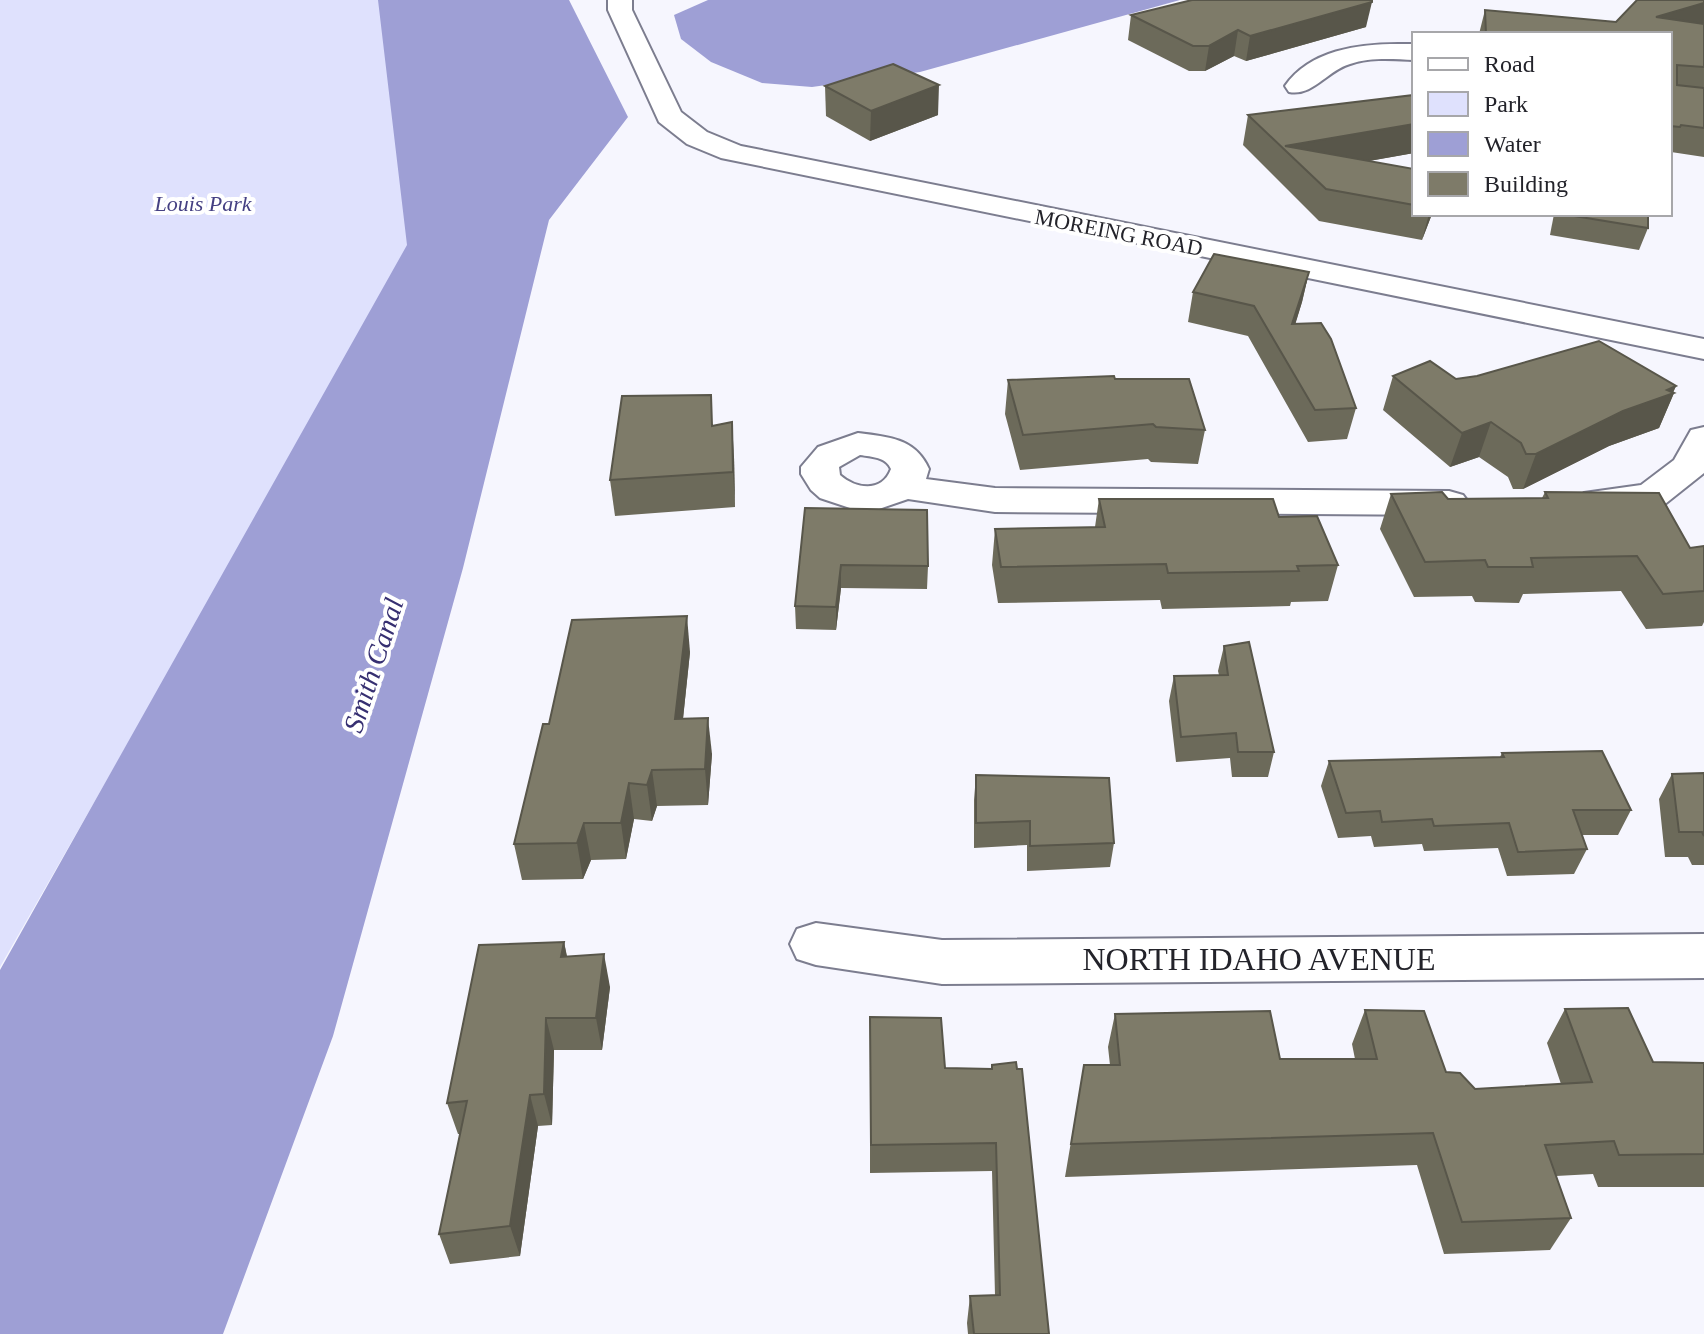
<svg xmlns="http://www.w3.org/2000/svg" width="1704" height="1334" viewBox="0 0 1704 1334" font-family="'Times New Roman',serif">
<rect width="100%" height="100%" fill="#f6f6fe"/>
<polygon fill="#dfe1fd" points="0,0 396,0 419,234 0,967"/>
<g fill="#9e9fd5">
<polygon points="378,0 569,0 628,117 549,220 463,568 333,1036 223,1334 0,1334 0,970 407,245"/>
<polygon points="708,0 1180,0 920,72 812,87 762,83 711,62 681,39 674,15"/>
</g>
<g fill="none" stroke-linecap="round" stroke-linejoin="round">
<g stroke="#7c7d8f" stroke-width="4">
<g id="minor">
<polygon points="608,0 632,0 632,10 681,112 707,132 741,146 1704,339 1704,359 721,158 687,144 659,122 608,10"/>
<path d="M1398,44H1414V60C1393,59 1370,57 1350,64C1328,70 1312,97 1289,92L1285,86C1310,50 1358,44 1398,44Z"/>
<polygon points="1704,427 1704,473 1665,504 1598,513 1584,509 1579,501 1584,493 1641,485 1674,460 1691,430"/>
<path d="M858,433C889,437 915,438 929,469L926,479L995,488L1449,491L1463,495L1469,503L1463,511L1449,515L995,512L908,499L876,510H856L820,498L811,490L801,474V467L818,447ZM860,455C872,457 886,457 891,469C882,493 856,489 840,475L839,467Z"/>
<polygon points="816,923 942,940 1704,934 1704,978 942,984 816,965 797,959 790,944 797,929"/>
</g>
</g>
<use href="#minor" fill="#fff" fill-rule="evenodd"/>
</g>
<g fill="#6c6a5a">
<polygon points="1704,0 1704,157 1671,152 1670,153 1670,34 1479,34 1485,10 1616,22"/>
<polygon points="1131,15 1366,27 1246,61 1234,56 1205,71 1189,71 1128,40"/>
<polygon points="825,86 938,115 870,141 826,116"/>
<polygon points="1248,115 1414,153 1368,161 1414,169 1414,214 1432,214 1422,240 1319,221 1243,145"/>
<polygon points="1554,214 1648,214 1648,228 1639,250 1550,235"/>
<polygon points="1309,272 1302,302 1295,324 1356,408 1347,439 1308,442 1248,336 1188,322 1193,292"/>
<polygon points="1393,376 1456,379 1676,386 1673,393 1674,393 1659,428 1609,446 1523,489 1513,489 1508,477 1479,457 1450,467 1383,410"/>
<polygon points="1115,379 1205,430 1198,464 1151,462 1148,459 1020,470 1005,414 1008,380"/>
<polygon points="714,426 734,457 735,507 615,516 610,480"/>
<polygon points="1545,492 1690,548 1704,546 1704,622 1702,626 1646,629 1621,591 1523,594 1519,603 1475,602 1472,596 1414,597 1380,529 1391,494 1448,499 1542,498"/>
<polygon points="1099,499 1279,517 1338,565 1328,601 1291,602 1290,606 1162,609 1160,600 998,603 992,565 995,529 1095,527"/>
<polygon points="805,508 928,566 927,589 841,588 836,630 796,629 795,606"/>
<polygon points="1224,646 1274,752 1268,777 1232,777 1230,758 1176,762 1169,701 1174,676 1219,675 1218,671"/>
<polygon points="690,652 683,719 712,754 708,805 657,806 652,821 634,819 626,859 591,860 583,879 522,880 514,844 549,724"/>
<polygon points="1502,753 1631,810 1618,835 1582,835 1587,849 1574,874 1507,876 1498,848 1424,851 1422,844 1374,847 1371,836 1338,838 1321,786 1329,761 1500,757"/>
<polygon points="1704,773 1704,865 1692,865 1688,857 1665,857 1659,799 1672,774"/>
<polygon points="976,775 1114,843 1110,867 1027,871 1027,845 974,848 974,800"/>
<polygon points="564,942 567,956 610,987 602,1050 554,1050 552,1125 538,1126 520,1256 450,1264 439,1234 460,1134 458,1134 447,1103"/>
<polygon points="1565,1009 1653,1062 1704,1063 1704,1187 1598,1187 1593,1174 1556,1176 1571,1218 1550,1250 1444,1254 1417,1165 1065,1177 1084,1065 1110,1065 1108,1047 1115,1014 1280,1059 1355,1059 1352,1044 1365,1010 1446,1072 1475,1089 1561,1084 1547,1043"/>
<polygon points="870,1017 945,1068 991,1069 1049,1334 968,1334 967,1323 970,1296 995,1295 992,1171 870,1173"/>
</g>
<g fill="#58564a">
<polygon points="1372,2 1366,27 1246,61 1250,36"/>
<polygon points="1704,3 1704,25 1656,17"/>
<polygon points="1238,30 1234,56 1205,71 1209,46"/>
<polygon points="939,85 938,115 870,141 871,111"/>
<polygon points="1414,124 1414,153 1308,172 1285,146"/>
<polygon points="1429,214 1432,214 1422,240"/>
<polygon points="1309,272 1302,302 1286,355 1292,324"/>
<polygon points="1676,386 1672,394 1674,393 1659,428 1609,446 1523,489 1536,454"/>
<polygon points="732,422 734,457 735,507 733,472"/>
<polygon points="1491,422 1479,457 1450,467 1462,433"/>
<polygon points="841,565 841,588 836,630 836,607"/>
<polygon points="687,616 690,652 679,756 675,719"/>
<polygon points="708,718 712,754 708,805 705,769"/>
<polygon points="652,770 657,806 652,821 647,785"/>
<polygon points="629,783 634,819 626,859 621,823"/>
<polygon points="584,823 591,860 583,879 577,843"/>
<polygon points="564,942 570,974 561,957"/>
<polygon points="604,954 610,987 602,1050 596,1018"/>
<polygon points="546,1018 554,1050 552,1125 544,1094"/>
<polygon points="530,1095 538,1126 520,1256 510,1226"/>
</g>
<g fill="#7e7b69" stroke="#58564a" stroke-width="2">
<polygon points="1192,0 1372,0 1372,2 1250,36 1238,30 1209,46 1193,46 1131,15"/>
<polygon points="1637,0 1704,0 1704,3 1656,17 1704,24 1704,67 1677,65 1677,85 1704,88 1704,128 1681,125 1680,127 1670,126 1670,34 1486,34 1485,10 1616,22"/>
<polygon points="893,64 939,85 871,111 825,86"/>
<polygon points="1414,95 1414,124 1285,146 1414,169 1414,205 1326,189 1248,115"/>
<polygon points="1562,214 1648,214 1648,228"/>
<polygon points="1214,254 1309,272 1292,324 1321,323 1331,339 1356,408 1315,410 1254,306 1193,292"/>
<polygon points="1599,341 1676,386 1667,390 1674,393 1623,411 1536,454 1526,454 1521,443 1491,422 1462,433 1393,376 1430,361 1456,379 1477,376"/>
<polygon points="1114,376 1115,379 1189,379 1205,430 1156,427 1153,424 1023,435 1008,380"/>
<polygon points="711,395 712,426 732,422 733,472 610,480 622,396"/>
<polygon points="1442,492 1448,499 1548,498 1545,492 1659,493 1690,548 1704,546 1704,591 1663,594 1637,556 1531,558 1533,567 1488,567 1485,560 1425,562 1391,494"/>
<polygon points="1099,499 1273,499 1279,517 1317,516 1338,565 1297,566 1299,571 1168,573 1166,564 1001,567 995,529 1105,527"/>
<polygon points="805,508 927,510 928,566 841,565 836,607 795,606"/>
<polygon points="687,616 675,719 708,718 705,769 652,770 647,785 629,783 621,823 584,823 577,843 514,844 543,724 549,724 572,620"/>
<polygon points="1249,642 1274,752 1238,752 1236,733 1181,737 1174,676 1228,675 1224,646"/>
<polygon points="1602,751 1631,810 1573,810 1587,849 1518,852 1509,823 1434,826 1432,819 1382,822 1380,811 1346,813 1329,761 1504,757 1502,753"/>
<polygon points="1704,773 1704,836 1702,832 1679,832 1672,774"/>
<polygon points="976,775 1109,778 1114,843 1030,846 1030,821 976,823"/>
<polygon points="564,942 561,957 604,954 596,1018 546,1018 544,1094 530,1095 510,1226 439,1234 467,1101 447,1103 479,945"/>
<polygon points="1628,1008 1653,1062 1704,1063 1704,1154 1619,1155 1614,1141 1545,1145 1571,1218 1462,1222 1433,1133 1071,1144 1084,1065 1120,1065 1115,1014 1270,1011 1280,1059 1377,1059 1365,1010 1424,1011 1446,1072 1460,1073 1475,1089 1592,1082 1565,1009"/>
<polygon points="870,1017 941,1018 945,1068 992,1069 992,1065 1016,1062 1017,1069 1022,1069 1049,1334 974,1334 970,1296 1000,1295 996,1143 871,1145"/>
</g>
<g text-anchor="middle" stroke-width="8" stroke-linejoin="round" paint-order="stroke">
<g font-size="22" font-style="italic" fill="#454083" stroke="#fff">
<text x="203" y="211">Louis Park</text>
</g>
<g font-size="22" fill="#23232a" stroke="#fff">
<text transform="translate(1119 232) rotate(11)" y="8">MOREING ROAD</text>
</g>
<g font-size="28" font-style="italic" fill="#362f71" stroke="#fff">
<text transform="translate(373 665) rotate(-72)" y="10">Smith Canal</text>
</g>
<g font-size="32" fill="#23232a" stroke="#fff">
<text x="1259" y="970">NORTH IDAHO AVENUE</text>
</g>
</g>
<rect x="1412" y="32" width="260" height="184" fill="#ffffff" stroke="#a7a7aa" stroke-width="2"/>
<rect x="1428" y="58" width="40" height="12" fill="#ffffff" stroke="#a7a7aa" stroke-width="2"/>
<text x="1484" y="72" font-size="24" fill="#23232a">Road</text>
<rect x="1428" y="92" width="40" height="24" fill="#dfe1fd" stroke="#a7a7aa" stroke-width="2"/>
<text x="1484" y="112" font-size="24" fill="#23232a">Park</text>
<rect x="1428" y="132" width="40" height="24" fill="#9e9fd5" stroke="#a7a7aa" stroke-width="2"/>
<text x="1484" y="152" font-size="24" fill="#23232a">Water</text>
<rect x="1428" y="172" width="40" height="24" fill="#7e7b69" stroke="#a7a7aa" stroke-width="2"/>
<text x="1484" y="192" font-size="24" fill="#23232a">Building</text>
</svg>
